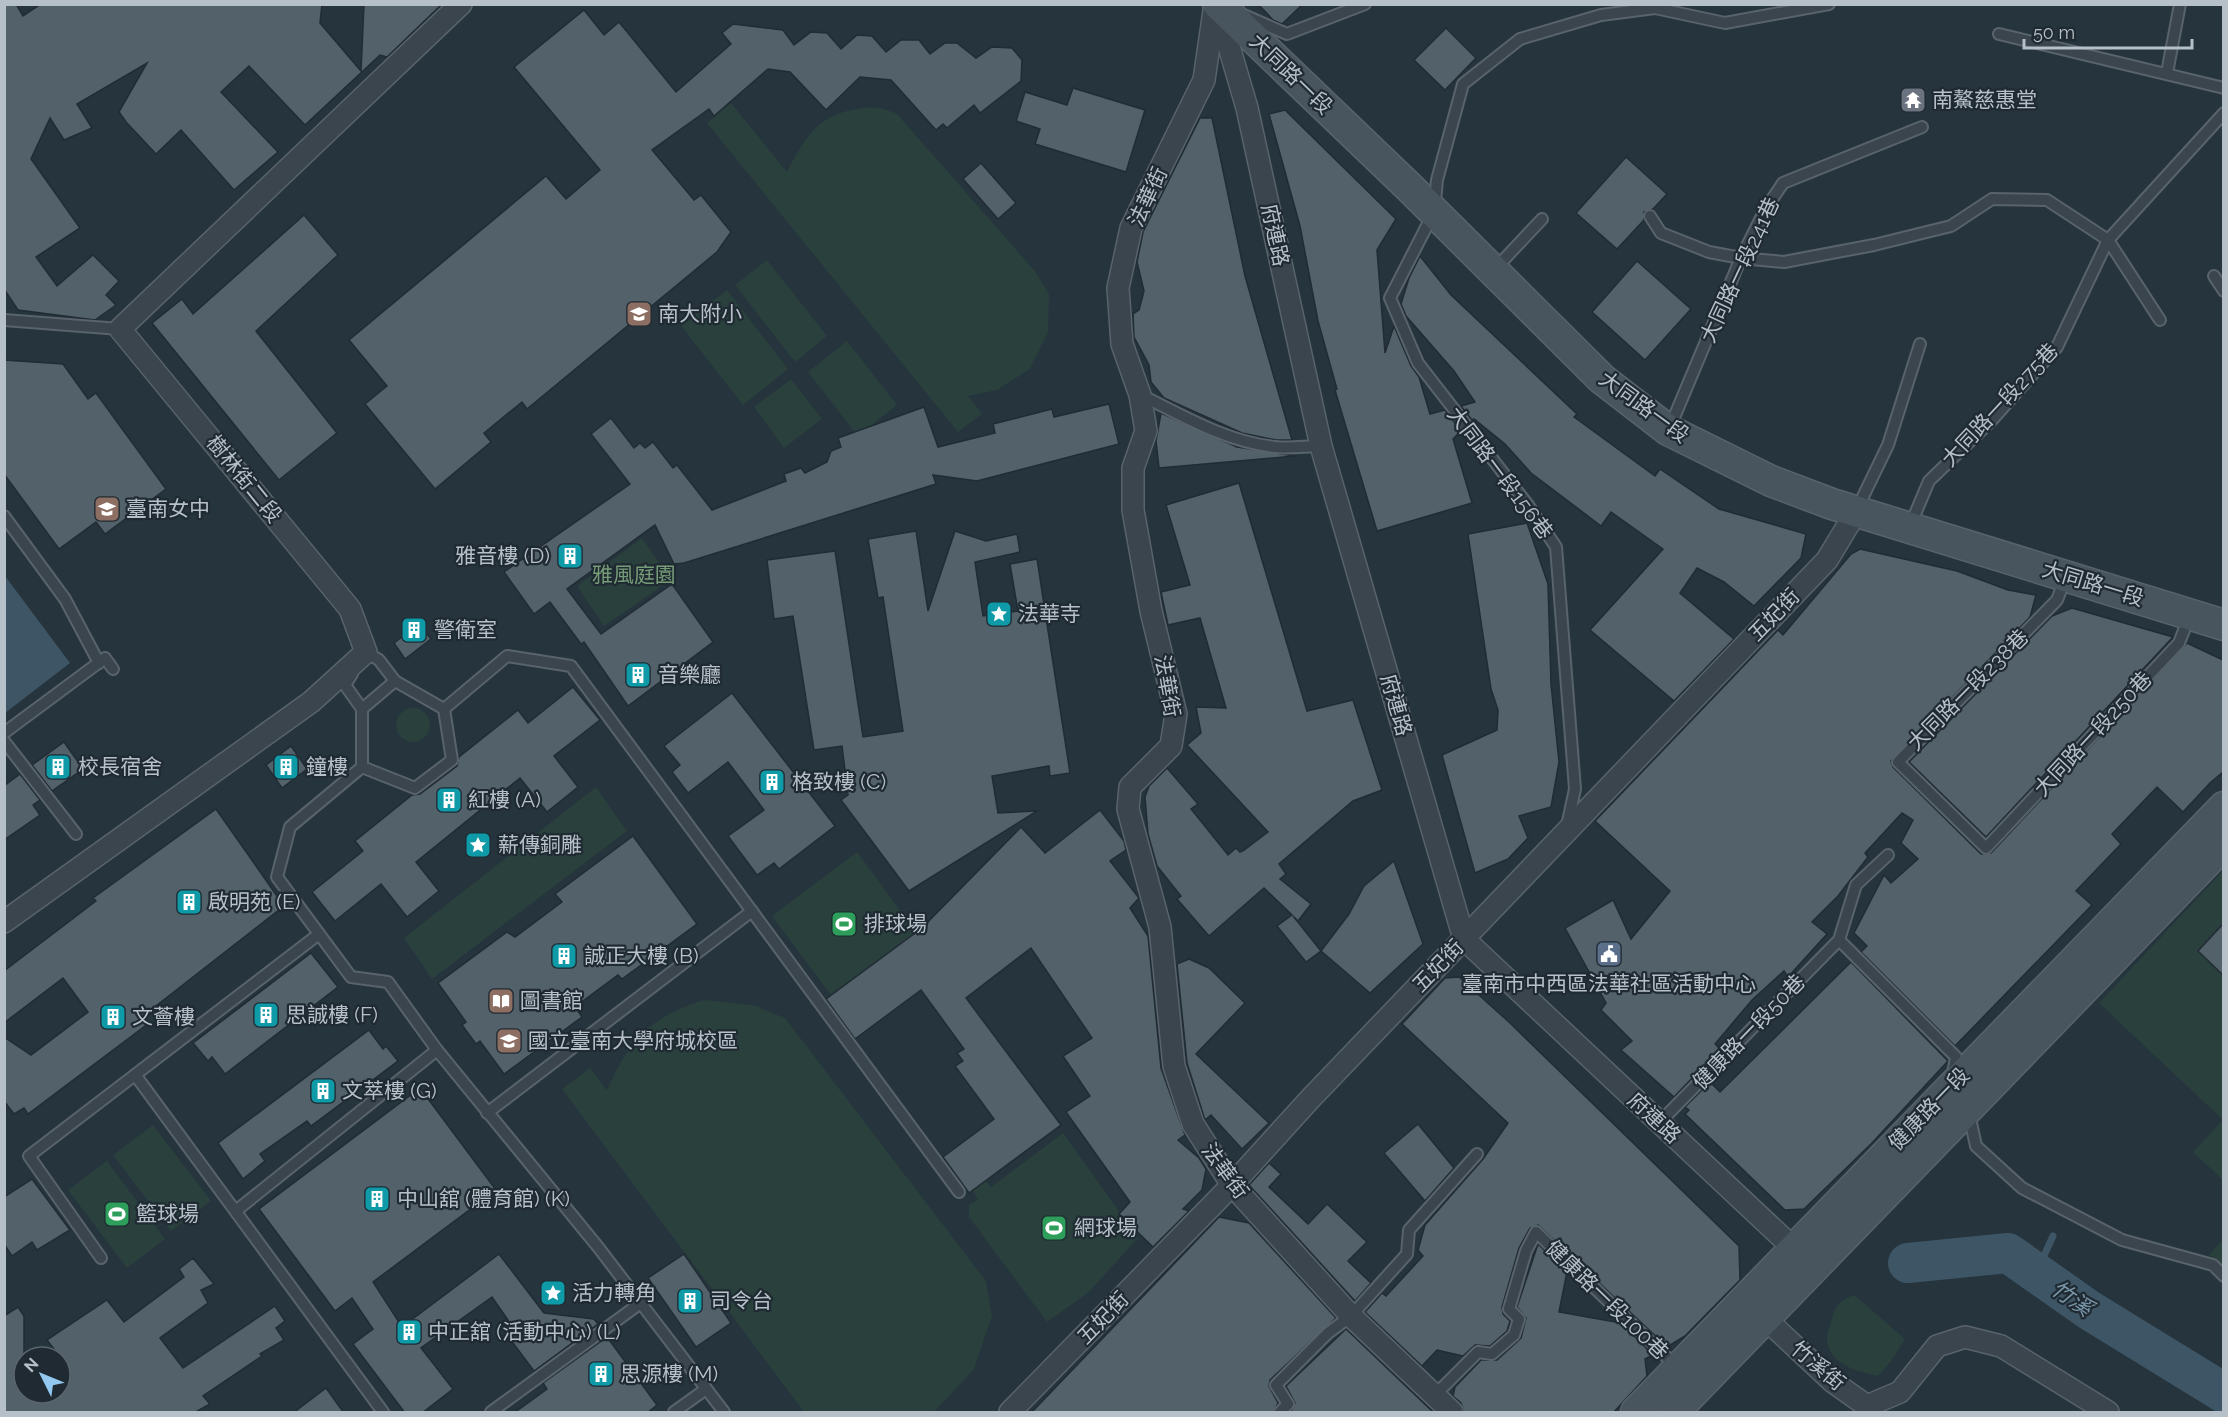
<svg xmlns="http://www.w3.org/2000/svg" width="2228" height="1417" viewBox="0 0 2228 1417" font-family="Raleway,'Noto Sans TC',sans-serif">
<rect width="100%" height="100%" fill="#26343d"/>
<g fill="#29403d">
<path d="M731,103L787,172C802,143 816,116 852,110C873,106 877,106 897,114L1034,270L1049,294L1048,332L1030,369L997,390L968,396L982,414L958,432L707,123Z"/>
<polygon points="767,260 827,336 795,362 735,285"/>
<polygon points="727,290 788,369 743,405 681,326"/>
<polygon points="847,341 897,405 858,436 808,372"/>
<polygon points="791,379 822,419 784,448 754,407"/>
<polygon points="642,538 671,580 604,626 577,586"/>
<circle cx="413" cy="725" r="17"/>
<polygon points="596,787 627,831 432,979 404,938"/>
<polygon points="857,852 916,932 831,995 772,916"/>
<polygon points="2223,871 2223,1180 2193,1152 2223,1120 2099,1003"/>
<path d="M704,1000L753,1005L785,1018L986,1281L992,1316L974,1369L936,1410L930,1412H804L562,1089L590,1068L607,1090C631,1037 649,1018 704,1000Z"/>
<polygon points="153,1125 211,1201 171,1231 113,1155"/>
<polygon points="1063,1133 1138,1238 1088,1293 1047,1322 969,1217 969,1205 978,1200 973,1191 986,1181 991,1187"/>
<polygon points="107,1161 165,1239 127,1268 68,1190"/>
<polygon points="2223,1239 2223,1265 2209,1255"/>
<path d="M1854,1295L1905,1339L1892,1360L1878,1376C1858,1372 1830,1365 1827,1340C1826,1335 1830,1327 1831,1322C1835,1306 1839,1301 1854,1295Z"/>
</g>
<polygon fill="#3d5564" points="5,576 70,663 5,713 4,577"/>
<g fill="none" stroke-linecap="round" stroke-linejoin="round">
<polyline stroke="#3d5564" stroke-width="7" points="2036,1273 2053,1236"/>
<polyline stroke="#3d5564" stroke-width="40" points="1908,1263 2008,1253 2089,1310 2224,1393"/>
</g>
<g fill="#52616a" stroke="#212c34" stroke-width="1.5">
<polygon points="4,4 16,4 23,16 41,4 322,4 320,23 361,71 364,4 442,4 387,57 380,55 305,125 249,66 221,92 278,152 234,190 181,130 156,154 126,122 119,112 147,63 77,104 92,128 64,140 50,118 31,159 80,228 36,257 57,286 93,255 119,281 106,295 116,305 95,320 18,310 4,289"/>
<polygon points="1258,4 1303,4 1282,24 1273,20"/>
<polygon points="584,10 604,35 619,22 676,92 731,44 722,33 733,24 783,30 794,45 811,32 827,33 841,49 857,35 872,36 886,52 901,40 919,40 930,54 945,43 957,43 976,58 992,47 1012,48 1022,60 1021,81 980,113 974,105 947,128 943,124 936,130 891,80 860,77 826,110 790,72 768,69 714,116 709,109 652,150 694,200 701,195 731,232 717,252 527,409 522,402 484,433 491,442 435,489 365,404 387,386 349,340 546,176 566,199 600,170 514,67"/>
<polygon points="1446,28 1476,58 1445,90 1414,60"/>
<polygon points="1073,88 1145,110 1126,172 1035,144 1040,129 1016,121 1025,92 1067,105"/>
<polygon points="1285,110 1396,219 1377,250 1385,353 1394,326 1411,366 1419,377 1430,414 1445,410 1461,431 1453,439 1472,503 1377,531 1335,390 1337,389 1318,321 1300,226 1269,114"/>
<polygon points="1200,118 1212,118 1245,276 1292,440 1276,440 1242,433 1164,398 1151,382 1149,365 1134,337 1133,314 1139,310 1144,291 1137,262 1143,232"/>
<polygon points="1626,157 1667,194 1653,209 1644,212 1644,220 1617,249 1576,213"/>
<polygon points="981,163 1016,203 998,219 963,179"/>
<polygon points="304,215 338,255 256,331 337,433 279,480 152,323 182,299 193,314"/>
<polygon points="1420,256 1451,295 1577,414 1574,417 1655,476 1660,469 1719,509 1806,534 1801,558 1754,606 1724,582 1697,568 1680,593 1734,639 1674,701 1590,630 1663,549 1611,512 1601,526 1531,473 1505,444 1474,419 1472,420 1461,406 1475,402 1454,371 1406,316 1401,304 1409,278"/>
<polygon points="1637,261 1691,309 1645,360 1592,312"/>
<polygon points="4,360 63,364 88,399 96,393 166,489 105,534 96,522 59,549 4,474"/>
<polygon points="1109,404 1119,444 977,481 933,475 936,484 684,563 674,564 655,525 567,589 601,634 672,584 713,642 628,706 584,642 581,644 550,602 534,614 504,572 630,484 591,434 611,418 634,448 640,443 645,448 653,442 673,468 677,465 712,510 786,481 784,474 801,468 805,473 827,462 831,451 841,447 838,438 924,407 938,447 995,433 993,424 1052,409 1054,417"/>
<polygon points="1161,413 1237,447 1295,456 1159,468 1156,441"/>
<polygon points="1239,483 1307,711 1353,700 1382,790 1353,801 1279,864 1286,874 1280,879 1311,904 1298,921 1293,916 1321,951 1306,962 1277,926 1292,915 1264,888 1209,936 1177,899 1181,896 1157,866 1148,834 1145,797 1149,786 1167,768 1198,804 1191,809 1228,855 1236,848 1240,852 1244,850 1268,832 1187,745 1201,733 1196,707 1226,708 1200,618 1168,625 1161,592 1190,585 1166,505"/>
<polygon points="1527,523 1548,584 1551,684 1559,762 1551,807 1519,816 1528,838 1508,859 1475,873 1442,755 1497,730 1498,710 1491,689 1468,534"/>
<polygon points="916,531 928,611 955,531 986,541 1017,534 1020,552 975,562 983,616 1018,611 1010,564 1037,559 1070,773 1050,776 1049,766 992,776 998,813 1037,811 909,891 841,800 848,795 842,746 814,750 793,616 774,619 767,560 835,551 863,737 903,731 883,597 878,598 868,539"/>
<polygon points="1860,549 1957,571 2008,590 2036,595 2030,617 1891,761 1893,767 1981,854 1991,853 2187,643 2223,660 2223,772 2210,783 2183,812 2157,787 2112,834 2121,844 2076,891 2092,905 1955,1046 1861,952 1867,946 1854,933 1884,875 1891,883 1918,859 1901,843 1913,820 1902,813 1865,853 1868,857 1838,896 1812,922 1827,934 1788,977 1784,971 1752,1000 1715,1044 1720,1049 1674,1097 1621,1050 1632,1041 1601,1010 1606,1003 1565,928 1613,900 1631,939 1670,891 1595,821 1778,630 1783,635 1851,554"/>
<polygon points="2072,608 2173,637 1986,837 1909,762 2052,616"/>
<polygon points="419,624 431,639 405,659 394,643"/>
<polygon points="573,687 600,720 554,756 578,787 547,812 520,778 416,862 439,891 407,917 381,884 335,921 312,892 363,851 355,841 412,795 420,794 457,766 459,757 518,710 528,723"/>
<polygon points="732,693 835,826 779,869 774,863 757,875 728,836 764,810 728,762 688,793 672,772 680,765 664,746"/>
<polygon points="64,742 83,769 52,791 32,765"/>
<polygon points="291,746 307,769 282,788 266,765"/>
<polygon points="20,774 40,800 33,805 40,815 4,840 4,786"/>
<polygon points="216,809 284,906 143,1016 149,1023 28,1114 24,1108 14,1114 4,1101 4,1037 31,1055 88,1012 63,978 4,1023 4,971 96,901 93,898"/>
<polygon points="1100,810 1124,841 1126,850 1110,861 1139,898 1130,908 1148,936 1161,1068 1185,1135 1178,1140 1199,1158 1206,1169 1202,1190 1183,1209 1189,1211 1153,1247 1119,1214 1130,1202 1066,1112 1090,1096 1063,1056 1092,1038 1031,948 966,998 1061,1125 969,1193 943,1157 994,1119 955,1066 963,1061 957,1053 964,1049 921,990 855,1039 826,999 922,928 1021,827 1045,853"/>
<polygon points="633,836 697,924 622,979 618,975 575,1007 582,1017 504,1074 480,1041 476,1044 462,1025 466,1022 438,983 507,932 515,937 562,902 555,894"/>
<polygon points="1394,861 1423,944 1370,993 1321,951 1349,914 1364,886"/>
<polygon points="2223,924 2223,975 2198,951"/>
<polygon points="311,953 338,987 225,1074 212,1057 208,1061 193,1043"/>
<polygon points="1189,959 1209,968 1245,1003 1196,1054 1269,1123 1242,1149 1211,1115 1205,1120 1187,1063 1177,964"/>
<polygon points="1851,962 1948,1061 1871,1144 1804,1209 1785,1210 1685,1114 1689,1110 1685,1107 1710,1082 1720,1092"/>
<polygon points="1459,977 1510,1023 1739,1246 1740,1280 1685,1336 1667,1347 1538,1225 1530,1228 1519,1248 1502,1307 1503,1314 1510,1321 1507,1331 1490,1346 1475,1345 1463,1356 1437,1350 1422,1366 1365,1312 1382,1293 1386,1296 1423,1256 1418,1250 1425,1225 1483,1159 1508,1123 1402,1024 1445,978"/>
<polygon points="369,1030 383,1049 386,1046 398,1061 311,1126 307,1121 260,1154 265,1161 243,1179 218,1143"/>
<polygon points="420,1088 496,1190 373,1282 402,1327 499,1254 544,1313 594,1319 598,1324 534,1371 507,1335 515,1330 492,1297 421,1348 453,1389 422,1413 405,1413 353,1344 373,1329 352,1298 335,1311 259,1209"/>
<polygon points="1418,1124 1454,1168 1425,1201 1384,1153"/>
<polygon points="1269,1163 1281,1174 1269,1187 1308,1224 1327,1204 1367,1242 1348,1261 1371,1283 1355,1301 1249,1185"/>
<polygon points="32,1179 70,1230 37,1250 32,1242 12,1256 4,1244 4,1197"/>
<polygon points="1219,1217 1249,1223 1336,1318 1270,1380 1269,1386 1278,1403 1273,1413 1031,1413"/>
<polygon points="1538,1244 1567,1272 1559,1312 1621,1323 1653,1355 1645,1359 1647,1376 1613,1413 1464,1413 1461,1403 1453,1396 1455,1387 1481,1360 1497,1360 1521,1338 1526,1318 1517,1307"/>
<polygon points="684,1254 731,1323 696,1347 648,1278"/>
<polygon points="193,1258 214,1284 201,1290 208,1303 160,1338 183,1368 275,1306 285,1321 276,1328 284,1340 260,1354 262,1356 203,1396 210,1404 194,1413 4,1413 4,1316 18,1307 24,1316 24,1393 60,1393 60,1357 47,1340 107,1300 124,1322 184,1277 179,1269"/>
<polygon points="1346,1329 1434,1413 1290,1413 1295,1403 1286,1386"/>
<polygon points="607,1337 657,1405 647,1413 514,1413 547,1389 543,1383"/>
<polygon points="326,1388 344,1413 293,1413"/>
</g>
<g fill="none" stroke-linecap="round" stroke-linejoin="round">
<g stroke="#58636b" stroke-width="14">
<g id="lane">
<polyline points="1246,16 1287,34 1365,4"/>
<polyline points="1999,34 2224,88"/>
<polyline points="2167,73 2180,4"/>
<polyline points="1650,216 1661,233 1709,252 1741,258 1784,262 1874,245 1951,226 1992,199 2047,200 2108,240 2160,320"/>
<polyline points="1495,269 1542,219"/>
<polyline points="2214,276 2224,291"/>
<polyline points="4,320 120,329"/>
<path d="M1141,395C1183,416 1227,442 1275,447C1290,449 1306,446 1321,446"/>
<polyline points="1670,427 1741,258 1765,210 1783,183 1922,127"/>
<polyline points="1857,509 1888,445 1920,344"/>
<polyline points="4,516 65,599 99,663"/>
<polyline points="1910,526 1929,481 1992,420 2057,347 2108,240 2224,113"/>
<polyline points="2066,577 2057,600 1898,762 1986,848 2179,643 2190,615"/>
<polyline points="352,674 345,685 362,709 362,767 290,827 277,877 351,977 388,982 437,1050 598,1247 724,1412"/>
<polyline points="362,709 395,681"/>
<polyline points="444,709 507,656 571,666 959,1192"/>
<polyline points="4,733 105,658 113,669"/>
<polyline points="4,741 76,834"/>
<polyline points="362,767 415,788 452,760 444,709 395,681 379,660 366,652 364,655"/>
<polyline points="1567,826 1575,789 1556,547 1528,505 1418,363 1390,298 1434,212 1437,180 1463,84 1520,39 1601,15 1655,8 1725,23 1829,4"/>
<polyline points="1839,940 1956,1057 1953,1074"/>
<polyline points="136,1076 383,1412"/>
<polyline points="487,1113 752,911"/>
<polyline points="1969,1114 1976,1146 2022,1188 2122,1240 2213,1265 2224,1276"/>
<polyline points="1659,1123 1839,940 1856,885 1888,855"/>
<polyline points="237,1210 437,1050"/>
<polyline points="101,1258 29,1156 319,934"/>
<polyline points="1434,1396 1478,1352 1492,1354 1514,1335 1519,1319 1509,1309 1526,1251 1536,1232 1678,1368"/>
<polyline points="491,1412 642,1302"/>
<polyline points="674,1412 706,1389"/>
<polyline points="1280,1412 1288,1404 1276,1385 1328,1333 1351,1316 1407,1254 1409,1230 1477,1154"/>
</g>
</g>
<g stroke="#58636b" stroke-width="24">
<g id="street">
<polyline points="1215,4 1204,80 1131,228 1118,288 1122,344 1140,395 1146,431 1133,468 1133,510 1151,611 1176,714 1171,746 1130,787 1128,809 1160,927 1174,1066 1193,1124 1232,1185 1351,1316 1452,1412"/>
<polyline points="1218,9 1247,108 1321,446 1464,939 1805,1259"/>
<polyline points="4,922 311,702 366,652 350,609 120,329 461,4"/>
<polyline points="1756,1310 1833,1382 1867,1406 1900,1392 1937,1346 1965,1337 2001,1346 2108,1412"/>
<polyline points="1010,1412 1232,1185 1311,1098 1827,560 1856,512"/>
</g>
</g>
<g stroke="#58636b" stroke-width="33">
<g id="secondary">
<polyline points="1218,4 1410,188 1602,379 1668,430 1771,481 1832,504 2224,625"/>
<polyline points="1636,1412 2224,807"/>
<polyline points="1674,1412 2224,844"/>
</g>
</g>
<use href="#lane" stroke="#3a454d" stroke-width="10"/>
<use href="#street" stroke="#3a454d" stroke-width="21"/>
<use href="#secondary" stroke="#48555f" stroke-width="30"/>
</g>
<defs>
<g id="temple-square" transform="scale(1.35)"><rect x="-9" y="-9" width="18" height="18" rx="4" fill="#6b7280" stroke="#1f2a32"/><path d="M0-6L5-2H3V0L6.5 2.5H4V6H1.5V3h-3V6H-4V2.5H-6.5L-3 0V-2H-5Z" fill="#fff"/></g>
<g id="school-square" transform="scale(1.35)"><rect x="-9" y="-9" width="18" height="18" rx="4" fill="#8d6e63" stroke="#1f2a32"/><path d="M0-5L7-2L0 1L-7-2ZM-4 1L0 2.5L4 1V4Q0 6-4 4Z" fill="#fff"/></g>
<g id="building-square" transform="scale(1.35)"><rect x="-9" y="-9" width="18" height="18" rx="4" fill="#0f9aa8" stroke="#1f2a32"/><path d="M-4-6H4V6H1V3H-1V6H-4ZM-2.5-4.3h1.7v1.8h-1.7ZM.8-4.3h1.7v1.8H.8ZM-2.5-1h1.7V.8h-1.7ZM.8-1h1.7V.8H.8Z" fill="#fff"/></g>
<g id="sight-square" transform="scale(1.35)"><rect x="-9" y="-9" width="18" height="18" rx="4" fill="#0f9aa8" stroke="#1f2a32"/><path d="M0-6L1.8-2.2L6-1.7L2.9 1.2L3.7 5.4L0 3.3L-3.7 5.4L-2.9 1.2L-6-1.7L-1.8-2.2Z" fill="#fff"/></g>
<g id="stadium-square" transform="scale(1.35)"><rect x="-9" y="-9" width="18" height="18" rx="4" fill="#2e9e5b" stroke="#1f2a32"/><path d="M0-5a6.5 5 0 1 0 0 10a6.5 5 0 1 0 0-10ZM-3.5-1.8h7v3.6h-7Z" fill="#fff"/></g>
<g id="civic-square" transform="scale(1.35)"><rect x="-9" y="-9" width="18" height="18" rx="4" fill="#5c6f8a" stroke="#1f2a32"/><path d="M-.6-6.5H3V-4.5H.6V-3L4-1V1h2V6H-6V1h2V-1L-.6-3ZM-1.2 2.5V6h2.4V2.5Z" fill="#fff"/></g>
<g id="library-square" transform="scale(1.35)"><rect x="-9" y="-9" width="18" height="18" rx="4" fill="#8d6e63" stroke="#1f2a32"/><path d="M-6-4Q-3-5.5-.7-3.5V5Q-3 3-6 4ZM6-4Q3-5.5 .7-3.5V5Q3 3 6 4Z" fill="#fff"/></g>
<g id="university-square" transform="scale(1.35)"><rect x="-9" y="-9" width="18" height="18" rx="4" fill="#8d6e63" stroke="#1f2a32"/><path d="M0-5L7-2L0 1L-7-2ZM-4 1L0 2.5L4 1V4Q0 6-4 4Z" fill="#fff"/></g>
</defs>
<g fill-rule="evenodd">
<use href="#temple-square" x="1913" y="100"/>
<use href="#school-square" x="639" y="314"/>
<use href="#school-square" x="107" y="509"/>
<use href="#building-square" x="570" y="556"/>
<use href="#sight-square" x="999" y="614"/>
<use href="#building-square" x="414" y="630"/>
<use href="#building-square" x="638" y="675"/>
<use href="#building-square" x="58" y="767"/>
<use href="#building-square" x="286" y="767"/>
<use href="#building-square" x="772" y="782"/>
<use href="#building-square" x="449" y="800"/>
<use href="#sight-square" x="478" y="845"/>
<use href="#building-square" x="189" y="902"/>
<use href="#stadium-square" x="844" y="924"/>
<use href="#civic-square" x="1609" y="954"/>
<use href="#building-square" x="564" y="956"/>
<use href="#library-square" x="501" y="1001"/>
<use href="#building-square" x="266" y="1015"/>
<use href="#building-square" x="113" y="1017"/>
<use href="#university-square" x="509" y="1041"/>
<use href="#building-square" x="323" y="1091"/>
<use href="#building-square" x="377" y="1199"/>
<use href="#stadium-square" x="117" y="1214"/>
<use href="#stadium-square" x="1054" y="1228"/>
<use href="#sight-square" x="553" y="1293"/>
<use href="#building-square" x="690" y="1301"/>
<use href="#building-square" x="409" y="1332"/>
<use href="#building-square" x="601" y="1374"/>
</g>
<g text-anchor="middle" stroke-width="4.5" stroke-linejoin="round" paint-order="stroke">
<g font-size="21" fill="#b6c0c8" stroke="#1f2a32">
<text transform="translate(1291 74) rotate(44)" y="7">大同路一段</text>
<text transform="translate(1148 197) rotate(-65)" y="7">法華街</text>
<text transform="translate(1275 235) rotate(78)" y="7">府連路</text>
<text transform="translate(1740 270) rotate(-65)" y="7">大同路一段241巷</text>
<text transform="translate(2000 405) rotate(-47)" y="7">大同路一段275巷</text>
<text transform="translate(1644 407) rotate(36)" y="7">大同路一段</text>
<text transform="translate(1500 473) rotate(53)" y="7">大同路一段156巷</text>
<text transform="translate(244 479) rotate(51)" y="7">樹林街二段</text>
<text transform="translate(2093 584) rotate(17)" y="7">大同路一段</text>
<text transform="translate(1774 615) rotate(-46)" y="7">五妃街</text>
<text transform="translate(1167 686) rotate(80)" y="7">法華街</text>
<text transform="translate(1968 690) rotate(-45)" y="7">大同路一段238巷</text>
<text transform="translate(1396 705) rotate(74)" y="7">府連路</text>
<text transform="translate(2093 734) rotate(-47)" y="7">大同路一段250巷</text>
<text transform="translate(1438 966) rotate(-46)" y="7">五妃街</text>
<text transform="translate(1749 1032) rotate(-46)" y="7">健康路一段50巷</text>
<text transform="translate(1929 1109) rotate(-46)" y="7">健康路一段</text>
<text transform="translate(1654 1118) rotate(43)" y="7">府連路</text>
<text transform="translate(1225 1171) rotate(54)" y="7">法華街</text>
<text transform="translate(1607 1300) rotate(44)" y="7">健康路一段100巷</text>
<text transform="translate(1103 1318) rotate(-46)" y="7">五妃街</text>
<text transform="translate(1818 1366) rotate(40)" y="7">竹溪街</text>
</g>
<g font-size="21" fill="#b6c0c8" stroke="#1f2a32" text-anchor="start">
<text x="1932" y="107">南鰲慈惠堂</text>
<text x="658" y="321">南大附小</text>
<text x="126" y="516">臺南女中</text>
<text x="550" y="563" text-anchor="end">雅音樓 (D)</text>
<text x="1018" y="621">法華寺</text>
<text x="434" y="637">警衛室</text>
<text x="658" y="682">音樂廳</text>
<text x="78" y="774">校長宿舍</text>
<text x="306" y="774">鐘樓</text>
<text x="792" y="789">格致樓 (C)</text>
<text x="468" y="807">紅樓 (A)</text>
<text x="498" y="852">薪傳銅雕</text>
<text x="208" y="909">啟明苑 (E)</text>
<text x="864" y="931">排球場</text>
<text x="584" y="963">誠正大樓 (B)</text>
<text x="1609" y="991" text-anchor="middle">臺南市中西區法華社區活動中心</text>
<text x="520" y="1008">圖書館</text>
<text x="286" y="1022">思誠樓 (F)</text>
<text x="132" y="1024">文薈樓</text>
<text x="528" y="1048">國立臺南大學府城校區</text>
<text x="342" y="1098">文萃樓 (G)</text>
<text x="397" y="1206">中山舘 (體育館) (K)</text>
<text x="136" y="1221">籃球場</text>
<text x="1074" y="1235">網球場</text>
<text x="572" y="1300">活力轉角</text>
<text x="710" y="1308">司令台</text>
<text x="428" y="1339">中正舘 (活動中心) (L)</text>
<text x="620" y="1381">思源樓 (M)</text>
</g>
<g font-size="21" fill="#769c77" stroke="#1f2a32">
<text x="634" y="582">雅風庭園</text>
</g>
<g font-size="22" font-style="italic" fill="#7996a9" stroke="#1f2a32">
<text transform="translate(2072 1298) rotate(35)" y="8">竹溪</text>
</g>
</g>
<rect width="2228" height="1417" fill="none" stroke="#b6c0c8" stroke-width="12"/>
<g transform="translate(42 1375) rotate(313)"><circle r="28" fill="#1f2a32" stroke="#5b666e" stroke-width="1.5"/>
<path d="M0-4.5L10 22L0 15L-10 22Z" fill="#93c9f0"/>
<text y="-9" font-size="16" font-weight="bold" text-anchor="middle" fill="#b6c0c8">N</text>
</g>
<path d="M2024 39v9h168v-9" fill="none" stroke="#b6c0c8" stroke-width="3"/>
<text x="2033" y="39" font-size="18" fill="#b6c0c8" stroke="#1f2a32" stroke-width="4.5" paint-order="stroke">50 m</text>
</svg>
